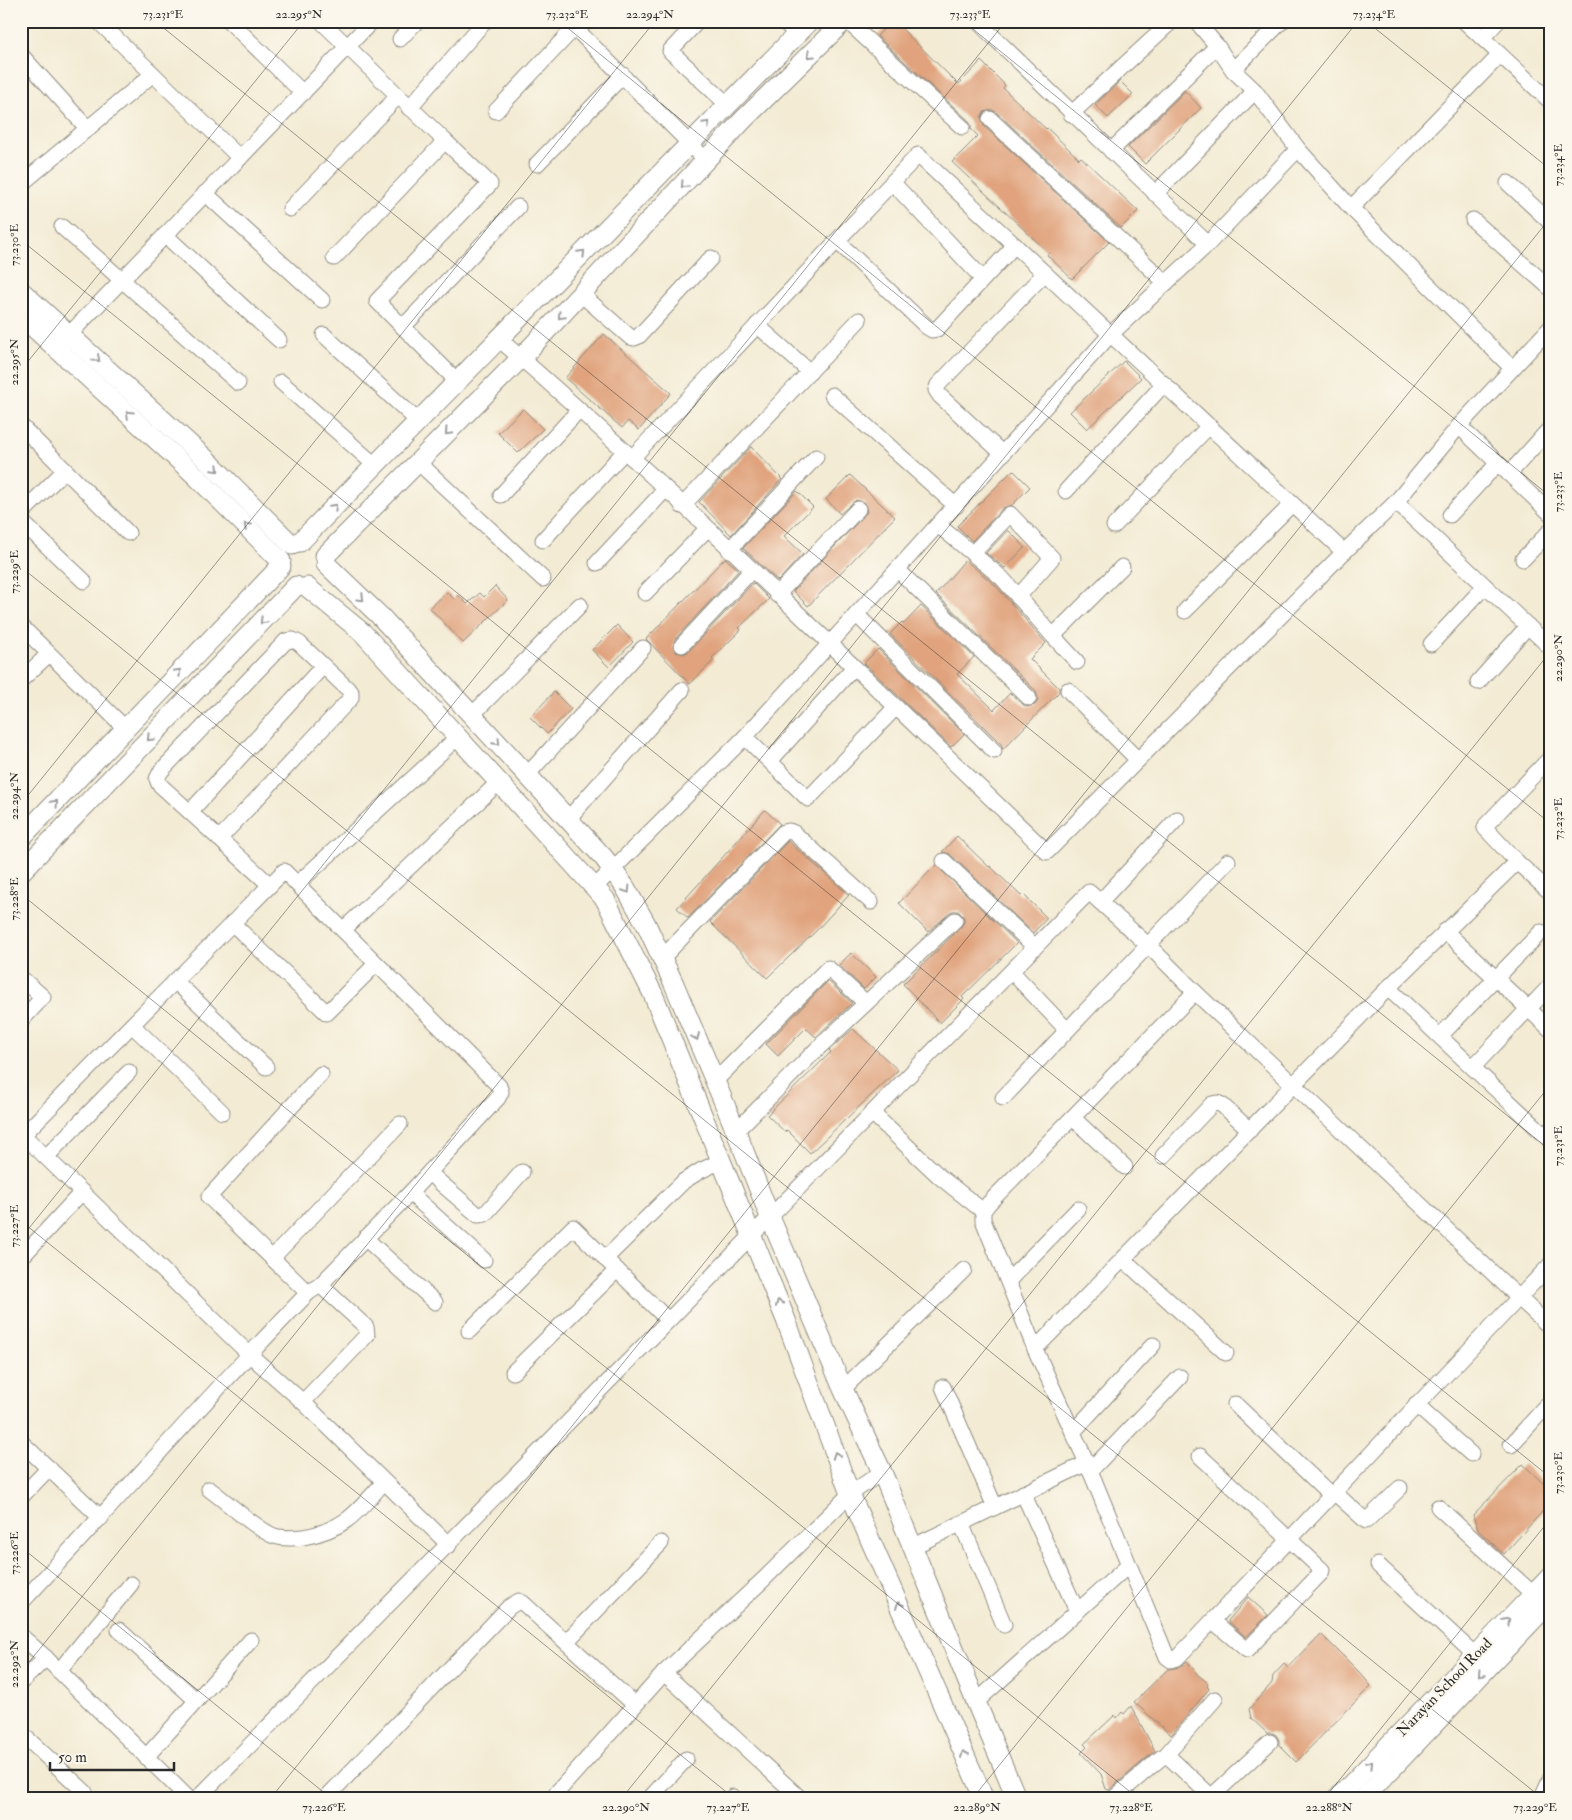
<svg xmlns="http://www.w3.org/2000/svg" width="1572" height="1820" viewBox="0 0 1572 1820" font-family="'IM FELL Double Pica',serif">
<rect width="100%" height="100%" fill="#fbf7ec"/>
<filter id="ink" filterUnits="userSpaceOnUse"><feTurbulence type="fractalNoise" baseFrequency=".02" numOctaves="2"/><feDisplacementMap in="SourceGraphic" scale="10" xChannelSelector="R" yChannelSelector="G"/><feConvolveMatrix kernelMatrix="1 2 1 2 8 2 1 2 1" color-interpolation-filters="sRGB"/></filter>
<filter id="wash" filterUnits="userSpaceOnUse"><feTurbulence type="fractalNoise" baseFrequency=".0096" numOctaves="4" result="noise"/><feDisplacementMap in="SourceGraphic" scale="20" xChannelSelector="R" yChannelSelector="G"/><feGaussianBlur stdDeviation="1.12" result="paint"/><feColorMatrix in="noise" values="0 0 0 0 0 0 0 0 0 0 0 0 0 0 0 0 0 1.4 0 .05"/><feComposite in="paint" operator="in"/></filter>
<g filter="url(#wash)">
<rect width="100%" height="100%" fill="#f3ebd4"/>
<g id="blocks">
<g fill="#e0a37d">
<polygon points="892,21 894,21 957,83 959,84 981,61 1005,85 1003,88 1046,129 1047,128 1079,159 1081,157 1138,211 1121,228 996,112 992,110 984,112 981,117 984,126 1109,242 1072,279 1047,255 1049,253 952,162 978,136 971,129 971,125 968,120 877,36"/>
<polygon points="1120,81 1133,94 1108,118 1095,105"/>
<polygon points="1185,91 1201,108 1145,164 1128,147"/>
<polygon points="604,334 671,393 639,430 628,421 622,428 565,378"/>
<polygon points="1124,361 1141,378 1087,429 1070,412"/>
<polygon points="523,409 543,429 518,453 498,433"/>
<polygon points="751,447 782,479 731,535 699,502"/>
<polygon points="1013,470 1030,487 1012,505 1003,508 972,541 957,526"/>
<polygon points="850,475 895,517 808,606 793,591 867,512 865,503 856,500 840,514 826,499"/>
<polygon points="797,491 813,507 784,536 803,554 778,581 743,548"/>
<polygon points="1008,530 1025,547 1005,568 986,553"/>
<polygon points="725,558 739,570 675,639 673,647 676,652 684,654 689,651 753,583 769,599 739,628 741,630 712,658 714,660 690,684 646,639"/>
<polygon points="965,560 995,585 1046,643 1030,659 1059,688 1059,692 1003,749 1001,744 890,634 902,622 904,624 921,606 974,657 957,674 994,710 1010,693 1026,707 1035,705 1038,700 1036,691 936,594"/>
<polygon points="495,586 508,600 463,643 430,608 447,592 454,599 458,595 467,604 480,593 484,597"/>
<polygon points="617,625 633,642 609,667 592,650"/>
<polygon points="878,649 964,734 951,747 864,663"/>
<polygon points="554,692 571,709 547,734 530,717"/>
<polygon points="765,810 780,824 688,918 677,908"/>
<polygon points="957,836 989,867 990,866 1021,896 1023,894 1047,918 1033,933 950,854 942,852"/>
<polygon points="788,841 849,895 815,932 767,978 710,922"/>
<polygon points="936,865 1017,943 962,997 964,999 940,1023 903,984 961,927 964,922 964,917 958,911 952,911 928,932 899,903"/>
<polygon points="851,953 876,977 864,989 839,965"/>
<polygon points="828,981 852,1003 816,1037 806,1028 778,1056 766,1044"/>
<polygon points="853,1029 898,1070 810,1153 787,1130 785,1132 767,1115 831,1052 829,1050"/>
<polygon points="1523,1464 1547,1487 1551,1494 1551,1502 1504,1554 1478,1530 1473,1515"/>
<polygon points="1248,1597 1268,1615 1246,1637 1228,1621"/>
<polygon points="1321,1634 1361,1674 1371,1686 1296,1762 1279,1745 1279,1740 1276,1735 1272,1733 1267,1733 1251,1718 1249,1709 1272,1683 1273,1676 1284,1664 1288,1668"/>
<polygon points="1187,1661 1198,1675 1208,1683 1207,1686 1209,1689 1171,1735 1134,1702 1168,1669 1180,1667"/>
<polygon points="1131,1706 1155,1751 1109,1790 1106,1789 1101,1774 1081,1753 1087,1747 1084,1744 1115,1715 1117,1718 1122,1712 1124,1714"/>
</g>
</g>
</g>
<g filter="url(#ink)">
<use href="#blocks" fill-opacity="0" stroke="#8f8b80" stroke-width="1"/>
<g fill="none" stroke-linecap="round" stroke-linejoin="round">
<g stroke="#8f8b80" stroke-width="17">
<g id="minor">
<polyline points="98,21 240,158"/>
<polyline points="229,21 303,93"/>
<polyline points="321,21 445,141 334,258"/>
<polyline points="568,21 707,161"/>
<polyline points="698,21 670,51 727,104"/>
<polyline points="783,21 797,34"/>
<polyline points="847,21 962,127"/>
<polyline points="977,21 1208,244"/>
<polyline points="1196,21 1217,46 1233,70"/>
<polyline points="1282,21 1233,70 1255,91 1298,149 1351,208 1512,368"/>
<polyline points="1464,21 1551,102"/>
<polyline points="1482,38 1498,21"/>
<polyline points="400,39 417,21"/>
<polyline points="21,55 88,129"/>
<polyline points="409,108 485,21"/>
<polyline points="496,111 580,22"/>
<polyline points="1071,114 1172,21"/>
<polyline points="990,119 1166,283"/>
<polyline points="1111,151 1217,46"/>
<polyline points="537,164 623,75"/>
<polyline points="21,174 26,180 153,74"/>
<polyline points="892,182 983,279"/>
<polyline points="1508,183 1551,223"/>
<polyline points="205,193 322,300"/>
<polyline points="1155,194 1255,91"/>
<polyline points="1351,208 1500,55"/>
<polyline points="290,209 397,97"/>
<polyline points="1473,220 1551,289"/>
<polyline points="62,227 238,383"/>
<polyline points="165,235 279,340"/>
<polyline points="837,241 927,327 932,330 937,329 1015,245"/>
<polyline points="581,294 630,337 634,338 639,336 711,258"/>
<polyline points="757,325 810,372"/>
<polyline points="403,327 377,301 490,184 445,141"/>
<polyline points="324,335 419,422"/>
<path d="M499,339C688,503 866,679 1047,852L1344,552L1396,502L1459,426L1551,327"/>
<polyline points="62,342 372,21"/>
<polyline points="281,382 376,466"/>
<polyline points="458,382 403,327 518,207"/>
<polyline points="832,395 956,506"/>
<polyline points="21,426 128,533"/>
<polyline points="1459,426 1551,514"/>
<polyline points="1003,454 940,396 936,390 938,385 1045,273"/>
<polyline points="632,458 918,155 1344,552"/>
<polyline points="419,463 543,579"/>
<polyline points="1509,474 1551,427"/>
<polyline points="1066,491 1164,384"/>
<polyline points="501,495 578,411"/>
<polyline points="1396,502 1551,648"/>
<polyline points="682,506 859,320"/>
<polyline points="21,514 65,470"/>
<polyline points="1450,515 1498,463"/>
<polyline points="21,521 84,581"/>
<polyline points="938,525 1002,578 1053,636 1077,662"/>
<polyline points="1114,526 1209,426"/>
<polyline points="543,540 624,452"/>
<polyline points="729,550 816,457"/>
<polyline points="973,553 1010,514 1052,558 1018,597"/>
<polyline points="1523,559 1551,530"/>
<polyline points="597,563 665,490"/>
<polyline points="898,570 1029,698"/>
<polyline points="645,593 707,529"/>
<polyline points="777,595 858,509"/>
<polyline points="1185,611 1292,504"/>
<polyline points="857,615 994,751"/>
<polyline points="21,626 125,728"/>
<polyline points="1053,636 1122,567"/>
<polyline points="1431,644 1485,586"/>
<polyline points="682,645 751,571"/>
<polyline points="21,680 49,654"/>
<polyline points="1478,682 1528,626"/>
<polyline points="1068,690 1138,760"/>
<polyline points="472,715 580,605"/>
<polyline points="745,737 808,799 896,707"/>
<polyline points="1551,757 1486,825 1485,828 1517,862 1551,893"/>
<polyline points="770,761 854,667"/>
<polyline points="527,775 643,648"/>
<polyline points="190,812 323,666"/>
<polyline points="568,819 682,690"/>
<polyline points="219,839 351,698 351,692 299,643 293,640 286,641 161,771 157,779 159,784 270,885"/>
<polyline points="944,861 1035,947"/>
<polyline points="297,884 458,737"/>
<polyline points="595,887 745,737 1111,334 1208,244 1298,149"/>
<polyline points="1100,902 1177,819"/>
<polyline points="232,923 327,1013 376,964"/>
<polyline points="343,930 499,782"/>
<polyline points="1445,931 1551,1030"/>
<polyline points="662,958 784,832 789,831 794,833 871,902"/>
<polyline points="1012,972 1067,1030"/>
<polyline points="21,978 43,997 21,1021"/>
<polyline points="175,981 266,1067"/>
<polyline points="1388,988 1551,1141"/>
<polyline points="1195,992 989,1203 983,1211 983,1220 1035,1349 1087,1463 1167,1657 1171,1660 1177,1658 1551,1264"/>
<polyline points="132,1025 222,1112"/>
<polyline points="1440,1036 1541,932"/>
<polyline points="1473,1067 1551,985"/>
<polyline points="715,1081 828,968 866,1003"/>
<polyline points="1003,1098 1228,861"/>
<polyline points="872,1113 940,1177 983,1211"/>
<polyline points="1073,1118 1125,1167"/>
<polyline points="736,1131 816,1050 955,920"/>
<polyline points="21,1133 249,1354 303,1402 449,1545"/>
<polyline points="1163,1156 1212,1104 1217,1103 1222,1105 1250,1130"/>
<polyline points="46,1157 129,1072"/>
<polyline points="429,1173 478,1215 485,1214 522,1172"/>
<polyline points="410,1193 484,1260"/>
<polyline points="365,1238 435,1302"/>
<polyline points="21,1258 82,1192"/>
<polyline points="272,1258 400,1124"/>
<polyline points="605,1259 684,1181 700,1171 721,1161"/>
<polyline points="1123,1259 1226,1353"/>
<polyline points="1008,1281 1078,1209"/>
<polyline points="308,1293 209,1197 321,1074"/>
<polyline points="469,1331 573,1227 668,1320"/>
<polyline points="1035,1349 1388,988 1517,862"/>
<polyline points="513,1372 617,1270"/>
<polyline points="943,1387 995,1507"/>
<polyline points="843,1389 964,1270"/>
<polyline points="303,1402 367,1335 366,1327 320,1285"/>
<polyline points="1235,1404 1331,1495"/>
<polyline points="1416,1405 1471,1454"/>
<polyline points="1073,1432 1153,1345"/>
<polyline points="21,1442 101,1518"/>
<polyline points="1511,1445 1551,1401"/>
<polyline points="1200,1456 1322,1570 1321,1573 1247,1650 1213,1621"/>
<polyline points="1090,1471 1180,1377"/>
<path d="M209,1489C226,1501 256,1529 274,1536C284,1539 294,1538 304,1537C346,1529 357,1512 384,1482"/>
<polyline points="1334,1492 1366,1521 1400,1488"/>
<polyline points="1023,1493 1077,1611"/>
<polyline points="21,1497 49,1468"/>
<polyline points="1438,1507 1533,1594"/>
<polyline points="961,1523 1004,1625"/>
<polyline points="912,1547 1087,1463"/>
<polyline points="1378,1565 1475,1655"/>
<path d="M21,1603C118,1500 210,1394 308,1293L320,1285L410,1193L498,1098L501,1092L499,1086L284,871L23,1135"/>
<polyline points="119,1630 196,1700"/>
<polyline points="21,1636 46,1658 189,1799"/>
<polyline points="566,1642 661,1543"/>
<polyline points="59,1671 131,1584"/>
<polyline points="664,1673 801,1799"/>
<polyline points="21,1682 46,1658"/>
<polyline points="976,1702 1129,1565"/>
<polyline points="21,1733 85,1792"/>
<polyline points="1165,1756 1215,1699"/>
<polyline points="146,1757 251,1640"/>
<polyline points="1211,1797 1270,1742"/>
<path d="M197,1799C496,1498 791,1194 1089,892L1149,946L1195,992L1551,1328"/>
<polyline points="325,1799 509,1607 519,1601 523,1603 635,1705"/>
<polyline points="551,1799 664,1673 764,1579 850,1494 882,1472"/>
<polyline points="649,1799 686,1759"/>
<polyline points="731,1799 733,1797"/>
<polyline points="1113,1799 1162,1757 1169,1757 1214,1799"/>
<polyline points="1541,1799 1551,1777"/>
</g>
</g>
<g stroke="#8f8b80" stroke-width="21">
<g id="tertiary">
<polyline points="21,291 208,461 292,545"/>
<polyline points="21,316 195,475 281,561"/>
<polyline points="300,542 810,21"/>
<polyline points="325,556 521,358 744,119 844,21"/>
<polyline points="326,564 380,616 604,858 625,887 646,924 674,984 736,1131 770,1217 843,1389 882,1472 976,1702 1017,1799"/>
<polyline points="307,587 363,633 605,899 653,994 786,1320 850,1494 984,1799"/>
<polyline points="21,838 281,566"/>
<polyline points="21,872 296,586"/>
<polyline points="1337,1799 1551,1576"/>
<polyline points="1363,1799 1551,1601"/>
</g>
</g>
<use href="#minor" stroke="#fff" stroke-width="15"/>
<use href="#tertiary" stroke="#fff" stroke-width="19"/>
</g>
<defs><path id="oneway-chevron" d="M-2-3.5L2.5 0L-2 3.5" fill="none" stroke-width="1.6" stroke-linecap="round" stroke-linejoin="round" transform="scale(1.25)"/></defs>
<g stroke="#a0a0a0">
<use href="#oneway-chevron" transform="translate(810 55) rotate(136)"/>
<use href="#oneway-chevron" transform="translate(707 124) rotate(-45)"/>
<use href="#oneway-chevron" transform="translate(684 185) rotate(133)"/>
<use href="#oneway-chevron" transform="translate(582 253) rotate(-46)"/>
<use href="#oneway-chevron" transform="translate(561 316) rotate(133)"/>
<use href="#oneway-chevron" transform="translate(97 359) rotate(42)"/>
<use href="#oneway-chevron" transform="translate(129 414) rotate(-137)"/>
<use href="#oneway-chevron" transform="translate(448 432) rotate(133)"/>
<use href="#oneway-chevron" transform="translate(216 469) rotate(45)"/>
<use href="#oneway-chevron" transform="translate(334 507) rotate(-45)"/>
<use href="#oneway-chevron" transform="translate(247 526) rotate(-136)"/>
<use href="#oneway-chevron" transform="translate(361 598) rotate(44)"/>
<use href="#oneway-chevron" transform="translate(263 621) rotate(134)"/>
<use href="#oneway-chevron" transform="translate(178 672) rotate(-46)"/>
<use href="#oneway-chevron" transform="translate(150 738) rotate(134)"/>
<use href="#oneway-chevron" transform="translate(497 742) rotate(47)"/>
<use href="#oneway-chevron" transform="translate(55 803) rotate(-47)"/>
<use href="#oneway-chevron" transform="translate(627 890) rotate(58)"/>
<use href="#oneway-chevron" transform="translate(696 1037) rotate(67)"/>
<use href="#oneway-chevron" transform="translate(779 1303) rotate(-112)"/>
<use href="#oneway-chevron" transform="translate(836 1455) rotate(-110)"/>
<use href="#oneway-chevron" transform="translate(899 1605) rotate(-114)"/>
<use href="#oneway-chevron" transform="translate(1507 1621) rotate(-46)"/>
<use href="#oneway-chevron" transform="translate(1481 1674) rotate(133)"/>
<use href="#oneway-chevron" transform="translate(964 1754) rotate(-114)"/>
<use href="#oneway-chevron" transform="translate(1370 1764) rotate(-46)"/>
</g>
</g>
<path fill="none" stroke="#2b2b2b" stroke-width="1" stroke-opacity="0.45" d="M155,21L1551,1151M559,21L1551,824M963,21L1551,497M1366,21L1551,170M21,240L1551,1478M21,370L304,21M21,567L1543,1799M21,804L655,21M21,894L1139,1799M21,1221L735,1799M21,1238L1006,21M21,1547L332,1799M21,1672L1358,21M270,1799L1551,217M621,1799L1551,651M972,1799L1551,1084M1324,1799L1551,1518"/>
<g text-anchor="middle" stroke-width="4.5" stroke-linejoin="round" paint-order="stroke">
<g font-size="15" fill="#2b2b2b" stroke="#fbf7ec">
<text transform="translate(1444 1687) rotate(-46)" y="5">Narayan School Road</text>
</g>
</g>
<rect width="1572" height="1820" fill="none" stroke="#fbf7ec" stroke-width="55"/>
<path d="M50 1762v8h124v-8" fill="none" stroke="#2b2b2b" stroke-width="2.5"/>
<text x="58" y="1762" font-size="15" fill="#2b2b2b" stroke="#fbf7ec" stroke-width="4" paint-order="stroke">50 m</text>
<rect x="28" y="28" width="1516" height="1764" fill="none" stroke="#2b2b2b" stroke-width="2"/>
<g font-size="12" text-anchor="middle" fill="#2b2b2b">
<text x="163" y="18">73.231°E</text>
<text x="299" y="18">22.295°N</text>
<text x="567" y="18">73.232°E</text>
<text x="650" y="18">22.294°N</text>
<text x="970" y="18">73.233°E</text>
<text x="1374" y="18">73.234°E</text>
<text transform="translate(1558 165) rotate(-90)" y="4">73.234°E</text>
<text transform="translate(14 245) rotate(-90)" y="4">73.230°E</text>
<text transform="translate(14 362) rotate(-90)" y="4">22.295°N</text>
<text transform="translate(1558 492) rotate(-90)" y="4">73.233°E</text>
<text transform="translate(14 572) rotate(-90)" y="4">73.229°E</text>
<text transform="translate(1558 658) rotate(-90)" y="4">22.290°N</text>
<text transform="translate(14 796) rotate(-90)" y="4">22.294°N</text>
<text transform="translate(1558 819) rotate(-90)" y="4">73.232°E</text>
<text transform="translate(14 899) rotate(-90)" y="4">73.228°E</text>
<text transform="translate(1558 1146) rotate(-90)" y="4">73.231°E</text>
<text transform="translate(14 1226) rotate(-90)" y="4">73.227°E</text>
<text transform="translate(1558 1473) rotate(-90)" y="4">73.230°E</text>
<text transform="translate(14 1553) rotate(-90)" y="4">73.226°E</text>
<text transform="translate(14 1664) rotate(-90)" y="4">22.292°N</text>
<text x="324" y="1811">73.226°E</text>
<text x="626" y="1811">22.290°N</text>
<text x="728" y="1811">73.227°E</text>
<text x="977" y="1811">22.289°N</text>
<text x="1131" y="1811">73.228°E</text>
<text x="1329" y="1811">22.288°N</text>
<text x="1535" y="1811">73.229°E</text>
</g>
</svg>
